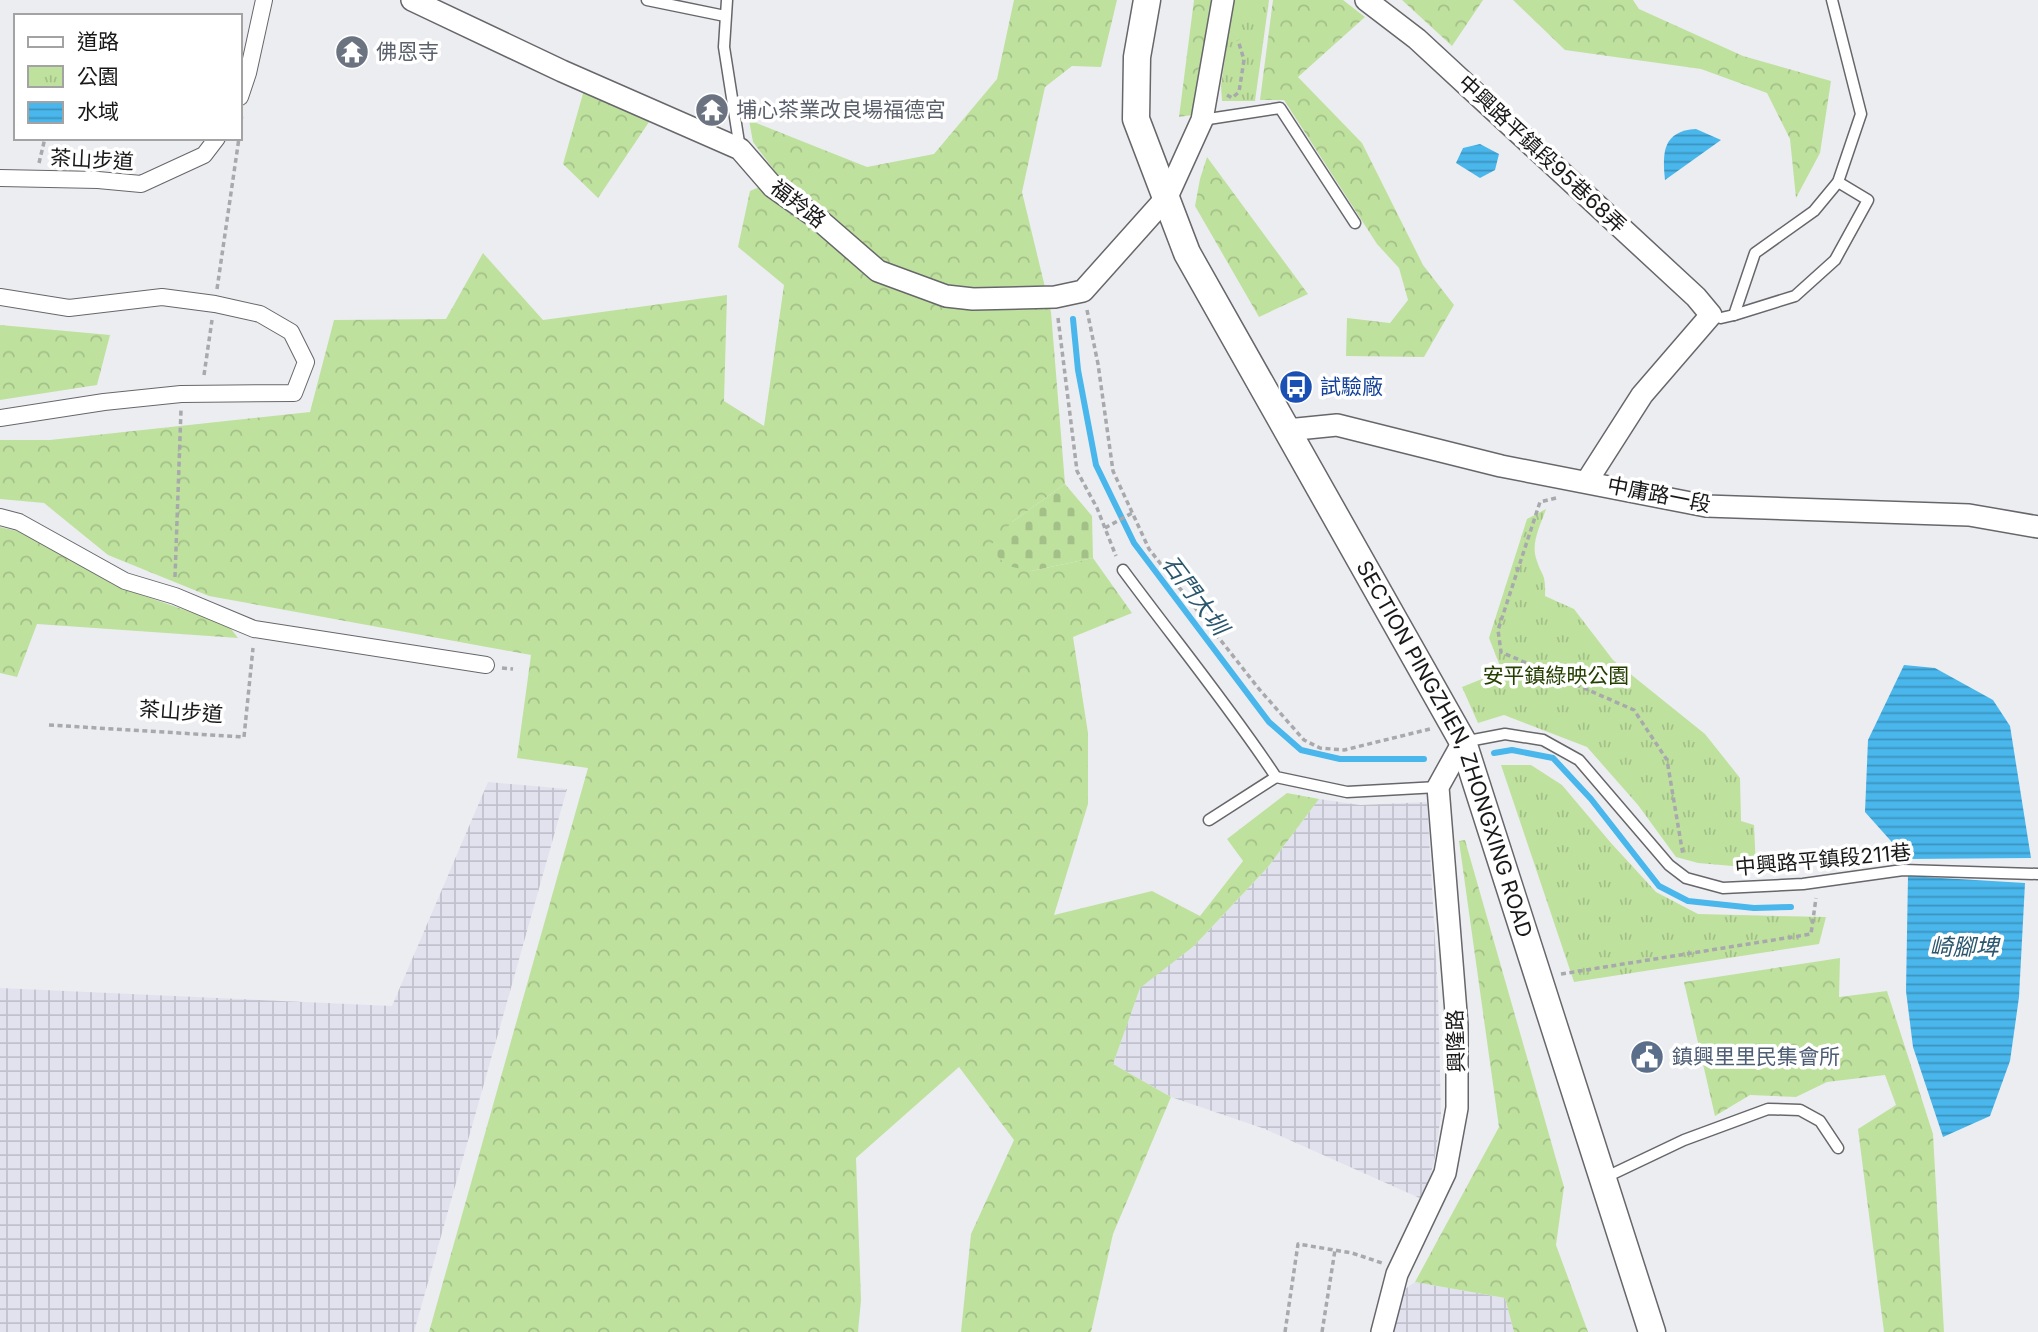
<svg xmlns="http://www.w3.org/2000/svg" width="2038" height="1332" viewBox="0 0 2038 1332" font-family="Inter,'Noto Sans TC',sans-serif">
<defs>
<pattern id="industrial-grid" width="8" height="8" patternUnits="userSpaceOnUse" patternTransform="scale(1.75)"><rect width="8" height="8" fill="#e1e2ee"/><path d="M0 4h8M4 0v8" fill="none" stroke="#c0c1cc"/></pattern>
<pattern id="forest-crowns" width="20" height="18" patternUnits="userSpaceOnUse" patternTransform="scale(1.75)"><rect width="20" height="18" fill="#bfe19e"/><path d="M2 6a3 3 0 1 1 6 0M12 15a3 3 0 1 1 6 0" fill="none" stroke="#a3c088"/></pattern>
<pattern id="cemetery-stones" width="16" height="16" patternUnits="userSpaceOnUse" patternTransform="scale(1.75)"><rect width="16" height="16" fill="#bfe19e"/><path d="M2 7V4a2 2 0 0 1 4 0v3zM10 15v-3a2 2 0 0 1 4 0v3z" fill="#a3c088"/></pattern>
<pattern id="park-tufts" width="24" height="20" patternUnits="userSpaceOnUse" patternTransform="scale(1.75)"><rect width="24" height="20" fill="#bfe19e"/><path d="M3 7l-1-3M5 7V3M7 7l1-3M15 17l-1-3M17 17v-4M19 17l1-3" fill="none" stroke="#a3c088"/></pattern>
<pattern id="water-rules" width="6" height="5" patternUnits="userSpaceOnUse" patternTransform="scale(1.75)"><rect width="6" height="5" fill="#49b6ec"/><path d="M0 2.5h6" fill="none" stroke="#3c93be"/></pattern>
</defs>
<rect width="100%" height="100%" fill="#ecedf1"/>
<g fill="url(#industrial-grid)">
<polygon points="488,782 567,789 414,1332 0,1332 0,988 392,1006"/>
<polygon points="1319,799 1360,805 1427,802 1438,991 1441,1115 1435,1157 1424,1200 1265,1129 1171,1097 1113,1064 1140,987 1194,946 1268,867"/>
<polygon points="1415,1282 1505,1298 1514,1332 1394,1332 1405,1289"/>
</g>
<g fill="url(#forest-crowns)">
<polygon points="1014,0 1117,0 1101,67 1072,66 1045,87 1022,192 1051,312 1065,484 1012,522 1031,571 1093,558 1132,613 1073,637 1088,733 1088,804 1054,915 1152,891 1200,916 1243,861 1227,839 1287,793 1319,799 1268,867 1194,946 1140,988 1113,1064 1171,1097 1113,1234 1091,1332 961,1332 971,1234 1014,1140 959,1067 856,1158 861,1300 858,1332 429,1332 588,768 517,758 531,655 209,596 108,555 44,503 0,499 0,440 50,440 310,412 334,320 446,319 483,253 543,320 727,295 724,401 764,426 784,285 738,247 750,191 780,178 753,142 749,120 867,167 934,154 997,79"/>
<polygon points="1194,0 1212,0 1192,115 1179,117"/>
<polygon points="1273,0 1343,0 1365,17 1298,77 1362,143 1423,265 1454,305 1424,357 1346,356 1347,318 1390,323 1408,300 1399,268 1377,244 1284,100 1260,100"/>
<polygon points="1402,0 1483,0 1452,46"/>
<polygon points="1513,0 1633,0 1639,9 1743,56 1831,81 1820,153 1796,198 1790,139 1767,93 1701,69 1565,50"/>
<polygon points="584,90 651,119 598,198 563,164"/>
<polygon points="1207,157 1308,294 1259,317 1195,206 1200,179"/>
<polygon points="0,325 110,335 97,385 0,400"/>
<polygon points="0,527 25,533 116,586 228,625 238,638 37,624 17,677 0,673"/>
<polygon points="1465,840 1564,1187 1556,1245 1588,1332 1514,1332 1505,1298 1415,1282 1499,1127 1459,841"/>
<polygon points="1840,958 1839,997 1887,991 1933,1134 1944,1332 1884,1332 1858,1129 1896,1105 1885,1075 1827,1082 1796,1097 1750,1095 1715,1116 1684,982"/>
</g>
<polygon fill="url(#cemetery-stones)" points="1065,484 1092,516 1093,558 1031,571 1008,566 988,548 1012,522"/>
<g fill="url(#park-tufts)">
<polygon points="1233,0 1269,0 1255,101 1222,101 1221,86"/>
<path d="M1546,509C1541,524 1531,542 1536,558C1542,578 1546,572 1545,596L1574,609L1613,660L1705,734L1740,778L1741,821L1754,825L1756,868L1698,863L1676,857L1638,805L1587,747L1504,715L1478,723L1462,687L1502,671L1489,638L1527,519Z"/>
<polygon points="1501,765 1531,765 1562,785 1611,843 1656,892 1698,914 1826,917 1819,944 1574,982"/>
</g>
<g fill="url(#water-rules)">
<path d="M1696,129L1721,140L1665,180C1662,152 1663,131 1696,129Z"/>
<polygon points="1480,144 1499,154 1495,170 1480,178 1456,163 1463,148"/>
<polygon points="1904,665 1935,668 1993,700 2010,726 2031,858 1907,859 1865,812 1868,740"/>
<polygon points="1908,876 2025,883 2019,997 2010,1061 1990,1116 1943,1137 1913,1047 1906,991"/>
</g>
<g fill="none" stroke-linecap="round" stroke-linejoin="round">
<g stroke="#49b6ec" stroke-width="6">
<polyline points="1073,319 1078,370 1096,465 1134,543 1269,722 1301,750 1340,759 1424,759"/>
<polyline points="1494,753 1512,750 1553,758 1591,799 1659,886 1688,901 1754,908 1791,907"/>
</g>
<g stroke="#67676b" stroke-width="13">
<g id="service">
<polyline points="647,0 725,16"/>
<polyline points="727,0 724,47 740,149"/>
<polyline points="1202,120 1280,108 1355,223"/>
<polyline points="1711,315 1721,318 1734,315 1755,253 1814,211 1838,182 1861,114 1832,0"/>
<polyline points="1734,315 1795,296 1835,260 1868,200 1838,182"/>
<path d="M1123,570C1174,639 1229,706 1276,777L1347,792L1438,787"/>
<polyline points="1463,742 1505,734 1543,740 1579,760 1669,865 1686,878 1723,888 1803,884 1903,870 2038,874"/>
<polyline points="1209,820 1276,777"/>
<polyline points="1602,1179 1684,1140 1768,1109 1800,1110 1820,1121 1838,1148"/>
</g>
</g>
<g stroke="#67676b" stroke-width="18">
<g id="pedestrian">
<polyline points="240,97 248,73 264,0"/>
<polyline points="0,178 98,180 141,184 204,155 217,138"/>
<polyline points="0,297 69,308 162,297 215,304 260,314 291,332 306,362 294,393 181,394 104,402 0,418"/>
<polyline points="0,517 19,522 125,581 175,596 254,629 486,665"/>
</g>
</g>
<g stroke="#67676b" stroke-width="24">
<g id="minor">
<polyline points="412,0 562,71 740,149 773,187 817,218 878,271 946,296 973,299 1055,297 1083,291 1167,197 1202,120 1223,0"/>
<polyline points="1366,0 1417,39 1696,297 1711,315 1642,395 1587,481"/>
<polyline points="1287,430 1337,425 1501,466 1706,506 1969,515 2038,527"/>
<polyline points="1382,1332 1397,1274 1445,1173 1457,1108 1457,1025 1438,787 1463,742"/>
</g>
</g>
<g stroke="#67676b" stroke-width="29">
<g id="tertiary">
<path id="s1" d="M1147,0L1137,57L1136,119L1187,253L1463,742L1652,1332"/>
</g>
</g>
<g stroke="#a8a9ac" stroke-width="3.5" stroke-dasharray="5 3.5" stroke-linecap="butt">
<polyline points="1227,95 1232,98 1239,92 1244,60 1238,40"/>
<polyline points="240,130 242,113"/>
<polyline points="39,163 45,138"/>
<polyline points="217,289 239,138"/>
<polyline points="1087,310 1098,364 1113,471 1149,549 1259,689 1304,740 1320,748 1344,750 1430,729"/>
<polyline points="1058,318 1077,471 1097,508 1116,556"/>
<polyline points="204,375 212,320"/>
<polyline points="1556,498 1540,502 1498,630 1501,652 1634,710 1667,760 1683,855"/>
<polyline points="1105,528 1132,513"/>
<polyline points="175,577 181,410"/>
<polyline points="502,668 513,669"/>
<polyline points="49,725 244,737 253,648"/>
<polyline points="1561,974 1811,934 1816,898"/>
<polyline points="1285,1332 1298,1244 1352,1253 1382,1263"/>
<polyline points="1322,1332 1335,1250"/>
</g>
<use href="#service" stroke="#fff" stroke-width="10"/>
<use href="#pedestrian" stroke="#fff" stroke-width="16"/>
<use href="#minor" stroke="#fff" stroke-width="21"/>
<use href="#tertiary" stroke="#fff" stroke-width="26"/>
</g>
<defs>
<g id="temple-disc" transform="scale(1.75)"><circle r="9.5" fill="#6b7280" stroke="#fff"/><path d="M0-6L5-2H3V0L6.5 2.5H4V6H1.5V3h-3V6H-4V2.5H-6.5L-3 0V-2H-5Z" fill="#fff"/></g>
<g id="bus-disc" transform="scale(1.75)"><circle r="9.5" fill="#1a4fb4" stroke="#fff"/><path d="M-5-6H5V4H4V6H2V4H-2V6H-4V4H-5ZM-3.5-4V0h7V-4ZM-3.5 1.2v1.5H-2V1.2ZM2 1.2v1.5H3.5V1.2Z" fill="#fff"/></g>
<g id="civic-disc" transform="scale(1.75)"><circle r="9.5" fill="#5c6f8a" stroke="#fff"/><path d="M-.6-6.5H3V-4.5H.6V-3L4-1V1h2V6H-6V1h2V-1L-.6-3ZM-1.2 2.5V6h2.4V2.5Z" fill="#fff"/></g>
</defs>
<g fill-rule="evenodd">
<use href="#temple-disc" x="352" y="52"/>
<use href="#temple-disc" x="712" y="110"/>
<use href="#bus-disc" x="1296" y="387"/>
<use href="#civic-disc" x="1647" y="1057"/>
</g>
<g text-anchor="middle" stroke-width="7" stroke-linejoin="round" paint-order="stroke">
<g font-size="21" fill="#5b616d" stroke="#fff" text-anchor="start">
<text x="376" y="59">佛恩寺</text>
<text x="736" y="117">埔心茶業改良場福德宮</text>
</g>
<g font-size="21" fill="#181819" stroke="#fff">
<text transform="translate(1542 154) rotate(43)" y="7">中興路平鎮段95巷68弄</text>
<text transform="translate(92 160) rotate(3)" y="7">茶山步道</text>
<text transform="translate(798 204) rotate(38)" y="7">福羚路</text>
<text transform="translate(1659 495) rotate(11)" y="7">中庸路一段</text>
<text transform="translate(181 712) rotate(4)" y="7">茶山步道</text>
<text dy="7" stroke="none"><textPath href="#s1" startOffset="824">SECTION PINGZHEN, ZHONGXING ROAD</textPath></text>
<text transform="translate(1823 860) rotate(-5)" y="7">中興路平鎮段211巷</text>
<text transform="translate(1456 1041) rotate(-92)" y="7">興隆路</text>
</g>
<g font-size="21" fill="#164399" stroke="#fff" text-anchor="start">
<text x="1320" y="394">試驗廠</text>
</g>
<g font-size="21" fill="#253f00" stroke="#fff">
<text x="1556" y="683">安平鎮綠映公園</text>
</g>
<g font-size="21" fill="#4e5e75" stroke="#fff" text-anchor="start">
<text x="1672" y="1064">鎮興里里民集會所</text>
</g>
<g font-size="23" font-style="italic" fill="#2a566d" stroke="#fff">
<text transform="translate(1195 595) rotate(53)" y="8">石門大圳</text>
<text x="1964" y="955">崎腳埤</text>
</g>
</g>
<rect x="14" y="14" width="228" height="126" fill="#ffffff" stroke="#a3a3a3" stroke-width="2"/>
<rect x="28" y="37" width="35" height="10" fill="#ffffff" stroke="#a3a3a3" stroke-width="2"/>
<text x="77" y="49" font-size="21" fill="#181819">道路</text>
<rect x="28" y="66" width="35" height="21" fill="url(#park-tufts)" stroke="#a3a3a3" stroke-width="2"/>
<text x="77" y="84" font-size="21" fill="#181819">公園</text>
<rect x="28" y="102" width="35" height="21" fill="url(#water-rules)" stroke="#a3a3a3" stroke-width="2"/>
<text x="77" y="119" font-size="21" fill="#181819">水域</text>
</svg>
